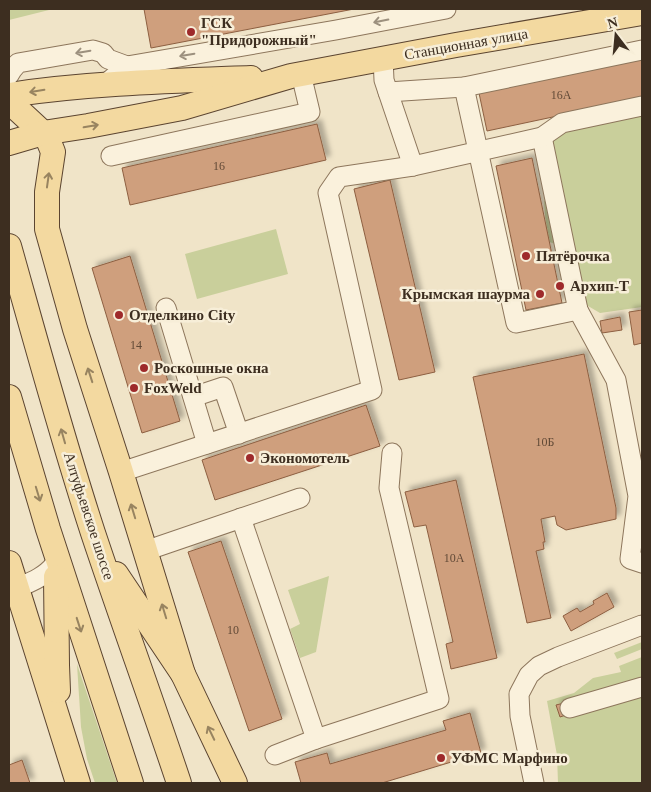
<svg xmlns="http://www.w3.org/2000/svg" width="651" height="792" viewBox="0 0 651 792" font-family="'Times New Roman',serif">
<defs>
<filter id="shadow"><feDropShadow dx="4.5" dy="-4.5" stdDeviation="2.5" flood-color="#0004"/></filter>
</defs>
<rect width="100%" height="100%" fill="#f0e4c8"/>
<g fill="#c9cf9b">
<polygon points="9,9 53,9 9,20"/>
<polygon points="642,101 642,307 600,313 583,303 571,250 547,241 544,201 558,191 530,132 546,124"/>
<polygon points="276,229 288,274 197,299 185,254"/>
<polygon points="329,576 316,652 300,658 290,629 300,624 288,590"/>
<polygon points="642,642 642,649 617,659 614,653"/>
<polygon points="642,657 642,783 558,783 557,755 547,701 574,693 593,678 621,672 619,666"/>
<polygon points="77,664 117,783 95,783 87,759 81,727"/>
</g>
<g fill="#cf9f7d" stroke="#8d5f41" filter="url(#shadow)">
<polygon points="144,9 354,9 151,48"/>
<polygon points="642,58 642,98 487,131 479,93"/>
<polygon points="317,124 326,160 130,205 122,168"/>
<polygon points="532,158 562,303 526,310 496,166"/>
<polygon points="390,180 435,372 399,380 354,189"/>
<polygon points="130,256 180,421 142,433 92,268"/>
<polygon points="642,310 642,343 634,345 629,312"/>
<polygon points="620,317 622,330 602,333 600,321"/>
<polygon points="584,354 616,508 616,519 566,530 557,525 555,516 541,519 545,542 543,542 544,549 536,551 551,618 527,623 473,377"/>
<polygon points="366,405 380,446 215,500 202,460"/>
<polygon points="456,480 497,658 451,669 446,644 453,642 426,525 414,527 405,492"/>
<polygon points="221,541 282,719 249,731 188,552"/>
<polygon points="607,593 614,607 571,631 563,616 577,608 580,612 594,604 593,601"/>
<polygon points="568,702 572,713 560,717 556,705"/>
<polygon points="470,713 481,753 382,783 301,783 295,762 327,753 330,764 446,730 443,721"/>
<polygon points="22,760 30,783 9,783 9,765"/>
</g>
<g fill="none" stroke-linecap="round" stroke-linejoin="round">
<g stroke="#8d765c" stroke-width="21">
<g id="minor">
<polyline points="383,58 384,80 388,92 413,166"/>
<polyline points="9,75 12,70 18,63 93,50 103,53 108,59 127,66"/>
<polyline points="104,85 127,66 336,30 446,9"/>
<polyline points="464,87 516,323 578,310"/>
<polyline points="388,92 464,87 642,50"/>
<polyline points="542,137 578,310 616,380 638,496 630,559 642,563"/>
<polyline points="111,156 310,112 301,74"/>
<polyline points="166,308 207,444"/>
<polyline points="193,397 223,387 239,434"/>
<polyline points="121,472 372,390 328,193 339,177 413,166 542,137 562,123 642,106"/>
<polyline points="241,518 316,739"/>
<polyline points="145,551 300,498"/>
<path d="M9,592C25,584 43,579 54,565"/>
<polyline points="570,708 642,687"/>
<polyline points="275,755 316,739 439,699 389,488 392,453"/>
<polyline points="534,783 520,716 519,694 529,675 539,666 558,657 642,625"/>
</g>
</g>
<g stroke="#5b4430" stroke-width="26">
<g id="major">
<path d="M9,95C89,83 171,81 251,78"/>
<polyline points="9,97 15,107 43,133 49,142 53,152 47,192 47,229 75,329 121,472 183,674"/>
<polyline points="9,143 43,133 88,126 182,108 291,76 456,45 642,13"/>
<path d="M9,246C36,342 62,438 93,533C121,617 151,699 179,783"/>
<polyline points="9,397 48,529 131,783"/>
<polyline points="9,563 78,783"/>
<polyline points="116,574 183,674 235,783"/>
<polyline points="56,577 57,665 58,691"/>
</g>
</g>
<use href="#minor" stroke="#faf1dc" stroke-width="19"/>
<use href="#major" stroke="#f3d9a0" stroke-width="24"/>
</g>
<defs><path id="oneway-shaft" d="M-6 0H5M1.5-3L5.5 0L1.5 3" fill="none" stroke-width="1.6" stroke-linecap="round" stroke-linejoin="round" transform="scale(1.25)"/></defs>
<g stroke="#9c907e">
<use href="#oneway-shaft" transform="translate(381 21) rotate(169)"/>
<use href="#oneway-shaft" transform="translate(83 52) rotate(170)"/>
<use href="#oneway-shaft" transform="translate(187 55) rotate(170)"/>
</g>
<g stroke="#988460">
<use href="#oneway-shaft" transform="translate(37 91) rotate(171)"/>
<use href="#oneway-shaft" transform="translate(91 126) rotate(-10)"/>
<use href="#oneway-shaft" transform="translate(48 180) rotate(-82)"/>
<use href="#oneway-shaft" transform="translate(90 375) rotate(-108)"/>
<use href="#oneway-shaft" transform="translate(63 436) rotate(-106)"/>
<use href="#oneway-shaft" transform="translate(38 494) rotate(73)"/>
<use href="#oneway-shaft" transform="translate(133 511) rotate(-107)"/>
<use href="#oneway-shaft" transform="translate(164 611) rotate(-107)"/>
<use href="#oneway-shaft" transform="translate(79 625) rotate(72)"/>
<use href="#oneway-shaft" transform="translate(211 733) rotate(-116)"/>
</g>
<g fill="#9e2a2b" stroke="#f7eed8" stroke-width="2">
<circle cx="191" cy="32" r="5"/>
<circle cx="526" cy="256" r="5"/>
<circle cx="560" cy="286" r="5"/>
<circle cx="540" cy="294" r="5"/>
<circle cx="119" cy="315" r="5"/>
<circle cx="144" cy="368" r="5"/>
<circle cx="134" cy="388" r="5"/>
<circle cx="250" cy="458" r="5"/>
<circle cx="441" cy="758" r="5"/>
</g>
<g text-anchor="middle" stroke-width="5" stroke-linejoin="round" paint-order="stroke">
<g font-size="12" fill="#624a37">
<text x="561" y="99">16А</text>
<text x="219" y="170">16</text>
<text x="136" y="349">14</text>
<text x="545" y="446">10Б</text>
<text x="454" y="562">10А</text>
<text x="233" y="634">10</text>
</g>
<g font-size="15" font-weight="bold" fill="#3d2e20" stroke="#f7eed8" text-anchor="start">
<text x="201" y="28">ГСК<tspan x="201" dy="17">"Придорожный"</tspan></text>
<text x="536" y="261">Пятёрочка</text>
<text x="570" y="291">Архип-Т</text>
<text x="530" y="299" text-anchor="end">Крымская шаурма</text>
<text x="129" y="320">Отделкино City</text>
<text x="154" y="373">Роскошные окна</text>
<text x="144" y="393">FoxWeld</text>
<text x="260" y="463">Экономотель</text>
<text x="451" y="763">УФМС Марфино</text>
</g>
<g font-size="15" fill="#3d2e20" stroke="#f7eed8">
<text transform="translate(466 44) rotate(-10)" y="5">Станционная улица</text>
<text transform="translate(89 516) rotate(72)" y="5">Алтуфьевское шоссе</text>
</g>
</g>
<rect width="651" height="792" fill="none" stroke="#3d2e20" stroke-width="20"/>
<g transform="translate(616 35) rotate(344)" stroke="#f7eed8" stroke-width="4" paint-order="stroke">
<path d="M0-4L9 19L0 12L-9 19Z" fill="#3d2e20"/>
<text y="-8" font-size="14" font-weight="bold" text-anchor="middle" fill="#3d2e20">N</text>
</g>
</svg>
